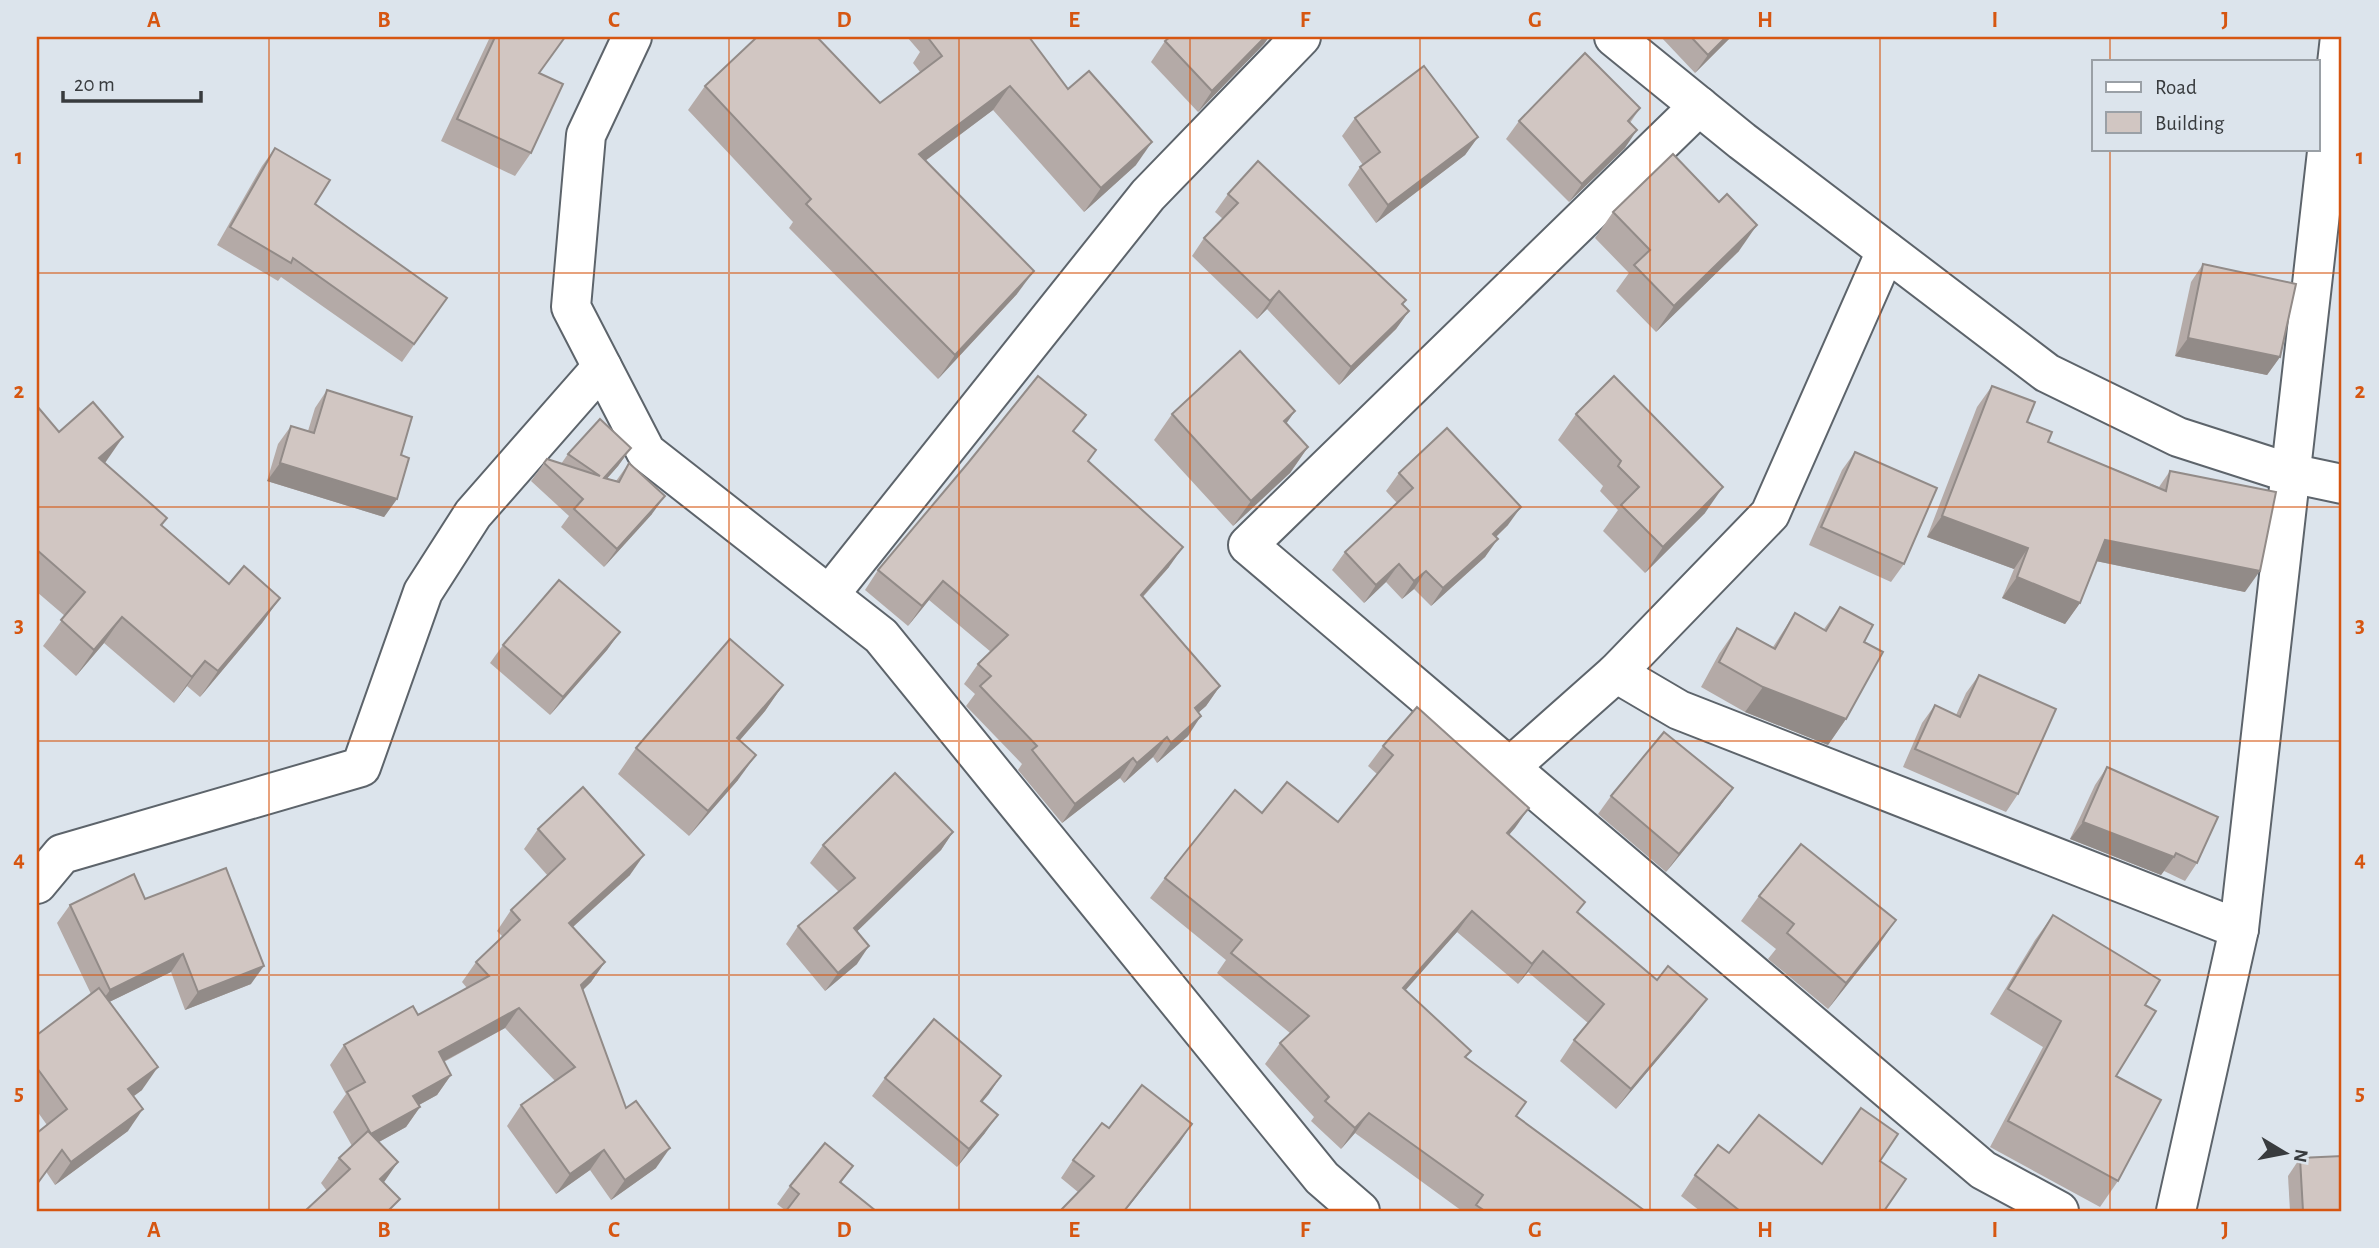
<svg xmlns="http://www.w3.org/2000/svg" width="2379" height="1248" viewBox="0 0 2379 1248" font-family="'Alegreya Sans',sans-serif">
<rect width="100%" height="100%" fill="#dce4ec"/>
<g fill="none" stroke-linecap="round" stroke-linejoin="round">
<g stroke="#5d646b" stroke-width="42">
<g id="street">
<polyline points="632,37 586,135 571,307 646,452 881,636 1322,1178 1360,1211"/>
<polyline points="1614,37 1742,141 2047,373 2178,437 2290,473 2342,484"/>
<polyline points="1699,106 1248,545 1983,1170 2059,1211"/>
<polyline points="829,595 1148,195 1301,37"/>
<polyline points="1616,673 1679,710 2239,929"/>
<polyline points="1510,767 1616,673 1770,514 1886,251"/>
<polyline points="37,884 62,854 361,767 423,592 473,514 602,367"/>
<polyline points="2176,1211 2239,929 2340,37"/>
</g>
</g>
<use href="#street" stroke="#fff" stroke-width="38"/>
</g>
<g fill="#b4aaa7">
<polygon points="490,37 565,37 539,73 531,153 515,176 441,141"/>
<polygon points="907,37 1029,37 1068,89 1136,165 1084,212 993,110 925,161 1017,294 938,379 789,228 793,222 688,110 705,86 880,103 920,72 913,63 920,52"/>
<polygon points="1170,37 1269,37 1264,44 1198,112 1151,62 1165,41"/>
<polygon points="1661,37 1731,37 1695,73"/>
<polygon points="1640,108 1630,123 1625,148 1569,202 1506,139 1519,121"/>
<polygon points="1355,118 1478,137 1465,155 1376,223 1348,185 1360,167 1363,165 1342,136"/>
<polygon points="275,148 315,204 447,298 402,362 281,277 278,281 217,245 262,166"/>
<polygon points="1228,194 1403,304 1409,311 1396,329 1339,385 1267,309 1257,319 1192,256 1204,238 1223,219 1215,212"/>
<polygon points="1613,212 1739,251 1656,332 1616,291 1629,273 1595,238"/>
<polygon points="2203,264 2280,357 2267,375 2175,356 2191,282"/>
<polygon points="1992,386 2027,422 2048,442 2159,487 2170,471 2245,592 2096,561 2080,603 2065,624 2002,598 2014,569 1927,537 1977,407"/>
<polygon points="327,390 401,455 397,499 384,517 267,481 278,444 291,426 308,431 315,408"/>
<polygon points="37,406 59,432 105,463 167,518 162,525 229,584 280,598 262,623 200,697 187,686 174,703 104,643 76,676 43,646 65,616 37,592"/>
<polygon points="1295,411 1286,423 1308,447 1290,473 1233,526 1154,440 1172,414"/>
<polygon points="1576,414 1705,513 1645,573 1603,531 1618,510 1600,491 1603,486 1558,440"/>
<polygon points="1074,432 1089,462 1169,567 1143,597 1220,686 1206,706 1199,712 1188,736 1157,763 1153,757 1124,783 1120,778 1062,823 1018,770 1022,764 966,706 975,694 964,684 978,664 991,652 929,600 908,626 865,590 878,570"/>
<polygon points="631,448 618,466 607,478 616,481 629,463 652,514 604,567 561,527 569,516 531,481 544,463 561,464 568,454"/>
<polygon points="1855,452 1904,564 1891,582 1809,545 1842,470"/>
<polygon points="1399,473 1508,525 1496,537 1485,557 1431,606 1414,589 1402,599 1386,582 1364,603 1332,570 1345,552 1397,503 1386,491"/>
<polygon points="1840,607 1864,642 1846,719 1828,745 1745,712 1701,687 1719,654 1737,628 1773,647 1795,613 1824,629"/>
<polygon points="620,632 607,650 550,715 490,663 503,645"/>
<polygon points="1979,675 2018,794 2006,812 1903,767 1922,723 1935,705 1956,715 1966,693"/>
<polygon points="783,685 765,711 740,740 738,780 689,836 618,774 636,748"/>
<polygon points="1383,746 1529,808 1509,835 1578,912 1657,980 1707,999 1692,1019 1616,1109 1560,1061 1574,1040 1588,1023 1528,972 1518,984 1457,932 1405,990 1516,1116 1645,1211 1462,1211 1355,1133 1341,1149 1311,1121 1314,1117 1265,1064 1280,1043 1290,1033 1217,973 1226,960 1150,898 1165,878 1262,813 1338,822 1377,774 1368,766"/>
<polygon points="2107,767 2197,863 2185,881 2164,871 2161,875 2070,839 2095,785"/>
<polygon points="1733,788 1720,806 1666,872 1598,814 1611,796"/>
<polygon points="538,829 630,875 573,927 605,962 591,982 583,990 626,1108 656,1168 611,1200 590,1170 556,1194 507,1126 521,1105 555,1081 505,1028 444,1062 451,1075 437,1095 419,1105 420,1107 406,1127 379,1142 398,1162 383,1182 327,1191 321,1183 339,1158 352,1146 333,1112 346,1094 330,1065 344,1045 418,1015 467,988 462,982 476,962 503,937 497,931 511,910 548,876 524,849"/>
<polygon points="953,832 941,850 857,931 857,964 825,991 786,944 798,926 839,892 810,863 823,845"/>
<polygon points="1759,896 1878,946 1828,1009 1768,959 1776,949 1741,921"/>
<polygon points="145,899 251,984 185,1010 171,972 109,1002 142,1090 134,1096 128,1131 55,1185 47,1173 47,1125 37,1111 37,1035 91,994 57,923 70,905"/>
<polygon points="2053,915 2145,1005 2116,1076 2118,1181 2100,1207 1990,1147 2043,1047 1990,1014 2035,940"/>
<polygon points="1001,1076 982,1102 985,1133 957,1167 872,1096 885,1078"/>
<polygon points="1109,1128 1180,1142 1125,1211 1060,1211 1078,1192 1061,1178 1073,1160"/>
<polygon points="1729,1153 1822,1164 1880,1161 1884,1211 1700,1211 1681,1196 1695,1175"/>
<polygon points="2300,1158 2342,1211 2290,1211 2288,1176"/>
<polygon points="853,1166 841,1183 786,1211 777,1204 790,1186"/>
</g>
<g fill="#928b88">
<polygon points="1265,37 1269,37 1264,44 1198,112 1212,91"/>
<polygon points="1726,37 1731,37 1695,73 1708,55"/>
<polygon points="1010,86 993,110 902,178 919,154"/>
<polygon points="1637,130 1625,148 1569,202 1582,184"/>
<polygon points="1478,137 1465,155 1376,223 1388,205"/>
<polygon points="1152,142 1136,165 1084,212 1101,188"/>
<polygon points="1757,225 1739,251 1656,332 1674,306"/>
<polygon points="1034,271 1017,294 938,379 955,355"/>
<polygon points="1279,291 1267,309 1257,319 1270,301"/>
<polygon points="1409,311 1396,329 1339,385 1351,367"/>
<polygon points="2188,338 2280,357 2267,375 2175,356"/>
<polygon points="1295,411 1277,437 1284,421"/>
<polygon points="123,437 105,463 99,458"/>
<polygon points="1308,447 1290,473 1233,526 1251,501"/>
<polygon points="631,448 618,466 592,496 604,478"/>
<polygon points="280,463 397,499 384,517 267,481"/>
<polygon points="1723,487 1705,513 1645,573 1663,547"/>
<polygon points="665,496 652,514 604,567 617,549"/>
<polygon points="1521,507 1508,525 1480,552 1493,534"/>
<polygon points="1942,516 2028,548 2014,569 1927,537"/>
<polygon points="1498,539 1485,557 1431,606 1443,588"/>
<polygon points="2105,540 2260,571 2245,592 2091,560"/>
<polygon points="1183,547 1169,567 1127,614 1141,595"/>
<polygon points="1399,564 1386,582 1364,603 1376,585"/>
<polygon points="1426,571 1414,589 1402,599 1414,581"/>
<polygon points="2017,577 2080,603 2065,624 2002,598"/>
<polygon points="943,581 929,600 908,626 922,606"/>
<polygon points="280,598 262,623 200,697 218,671"/>
<polygon points="122,617 104,643 76,676 94,650"/>
<polygon points="620,632 607,650 550,715 563,697"/>
<polygon points="205,661 187,686 174,703 192,677"/>
<polygon points="783,685 765,711 719,764 737,738"/>
<polygon points="1220,686 1206,706 1181,728 1195,708"/>
<polygon points="1763,687 1846,719 1828,745 1745,712"/>
<polygon points="1201,716 1188,736 1157,763 1171,743"/>
<polygon points="1167,737 1153,757 1124,783 1137,763"/>
<polygon points="756,755 738,780 689,836 708,811"/>
<polygon points="1133,758 1120,778 1062,823 1075,804"/>
<polygon points="1733,788 1720,806 1666,872 1679,854"/>
<polygon points="1529,808 1515,828 1492,854 1507,833"/>
<polygon points="2083,822 2174,857 2161,875 2070,839"/>
<polygon points="953,832 941,850 842,946 854,928"/>
<polygon points="644,855 630,875 555,943 569,923"/>
<polygon points="1472,911 1457,932 1389,1009 1403,988"/>
<polygon points="1896,920 1878,946 1828,1009 1846,983"/>
<polygon points="869,946 857,964 825,991 838,973"/>
<polygon points="1543,951 1528,972 1518,984 1532,964"/>
<polygon points="183,954 171,972 97,1008 110,990"/>
<polygon points="605,962 591,982 567,1005 581,985"/>
<polygon points="264,966 251,984 185,1010 198,992"/>
<polygon points="1707,999 1692,1019 1616,1109 1631,1089"/>
<polygon points="519,1008 505,1028 424,1072 439,1052"/>
<polygon points="158,1067 142,1090 113,1111 128,1089"/>
<polygon points="451,1075 437,1095 399,1116 413,1096"/>
<polygon points="1001,1076 989,1094 968,1119 981,1101"/>
<polygon points="420,1107 406,1127 357,1154 371,1134"/>
<polygon points="143,1109 128,1131 55,1185 71,1162"/>
<polygon points="1369,1113 1355,1133 1341,1149 1355,1128"/>
<polygon points="998,1115 985,1133 957,1167 969,1149"/>
<polygon points="1192,1124 1180,1142 1125,1211 1124,1211"/>
<polygon points="670,1148 656,1168 611,1200 625,1180"/>
<polygon points="604,1150 590,1170 556,1194 570,1174"/>
<polygon points="398,1162 380,1188 380,1179"/>
</g>
<g fill="#d1c6c2" stroke="#928b88" stroke-width="2">
<polygon points="495,37 565,37 539,73 563,84 531,153 457,119"/>
<polygon points="757,37 817,37 880,103 942,56 929,39 932,37 1029,37 1068,89 1089,71 1152,142 1101,188 1010,86 919,154 1034,271 955,355 806,204 811,199 705,86"/>
<polygon points="1170,37 1265,37 1212,91 1165,41"/>
<polygon points="1691,37 1726,37 1708,55"/>
<polygon points="1585,53 1640,108 1628,121 1637,130 1582,184 1519,121"/>
<polygon points="1424,66 1478,137 1388,205 1360,167 1380,152 1355,118"/>
<polygon points="275,148 330,180 315,204 447,298 414,344 293,258 291,263 230,227"/>
<polygon points="1673,154 1719,202 1727,194 1757,225 1674,306 1634,265 1650,250 1613,212"/>
<polygon points="1258,161 1406,300 1402,304 1409,311 1351,367 1279,291 1270,301 1204,238 1238,203 1228,194"/>
<polygon points="2203,264 2296,284 2280,357 2188,338"/>
<polygon points="1240,351 1295,411 1284,421 1308,447 1251,501 1172,414"/>
<polygon points="1038,376 1086,415 1073,431 1096,450 1088,461 1183,547 1141,595 1220,686 1195,708 1201,716 1171,743 1167,737 1137,763 1133,758 1075,804 1032,750 1037,746 980,686 991,676 978,664 1008,635 943,581 922,606 878,570 968,463"/>
<polygon points="1614,376 1723,487 1663,547 1621,505 1639,487 1618,466 1621,461 1576,414"/>
<polygon points="1992,386 2035,402 2027,422 2052,432 2048,442 2166,491 2170,471 2276,492 2260,571 2105,540 2080,603 2017,577 2028,548 1942,516"/>
<polygon points="327,390 412,417 401,455 409,458 397,499 280,463 291,426 314,433"/>
<polygon points="93,402 123,437 99,458 167,518 161,525 229,584 244,566 280,598 218,671 205,661 192,677 122,617 94,650 61,620 85,592 37,550 37,406 59,432"/>
<polygon points="600,419 631,448 604,478 619,482 629,463 665,496 617,549 574,509 583,499 544,463 547,459 600,476 568,454"/>
<polygon points="1447,428 1521,507 1493,534 1498,539 1443,588 1426,571 1414,581 1399,564 1376,585 1345,552 1413,488 1399,473"/>
<polygon points="1855,452 1937,488 1904,564 1821,527"/>
<polygon points="559,580 620,632 563,697 503,645"/>
<polygon points="1840,607 1873,625 1864,642 1883,652 1846,719 1763,687 1719,662 1737,628 1775,649 1795,613 1826,631"/>
<polygon points="730,639 783,685 737,738 756,755 708,811 636,748"/>
<polygon points="1979,675 2056,709 2018,794 1915,749 1935,705 1960,717"/>
<polygon points="1417,707 1529,808 1507,833 1585,902 1577,912 1657,980 1668,966 1707,999 1631,1089 1574,1040 1604,1004 1543,951 1532,964 1472,911 1403,988 1471,1051 1465,1057 1526,1102 1516,1116 1645,1211 1485,1211 1476,1205 1483,1195 1369,1113 1355,1128 1325,1101 1329,1097 1280,1043 1309,1016 1231,953 1242,940 1165,878 1235,790 1262,813 1287,782 1338,822 1393,755 1383,746"/>
<polygon points="1664,732 1733,788 1679,854 1611,796"/>
<polygon points="2107,767 2218,817 2197,863 2176,853 2174,857 2083,822"/>
<polygon points="895,773 953,832 854,928 869,946 838,973 798,926 855,878 823,845"/>
<polygon points="583,787 644,855 569,923 605,962 581,985 626,1108 636,1101 670,1148 625,1180 604,1150 570,1174 521,1105 575,1067 519,1008 439,1052 451,1075 413,1096 420,1107 371,1134 347,1092 365,1082 344,1045 413,1006 418,1015 489,976 476,962 520,920 511,910 565,859 538,829"/>
<polygon points="1801,844 1896,920 1846,983 1787,933 1794,924 1759,896"/>
<polygon points="226,868 264,966 198,992 183,954 110,990 70,905 134,874 145,899"/>
<polygon points="2053,915 2160,980 2145,1005 2156,1011 2116,1076 2161,1100 2118,1181 2008,1121 2061,1021 2008,989"/>
<polygon points="99,988 158,1067 128,1089 143,1109 71,1162 62,1150 37,1184 37,1133 67,1109 37,1068 37,1035"/>
<polygon points="934,1019 1001,1076 981,1101 998,1115 969,1149 885,1078"/>
<polygon points="1142,1085 1192,1124 1124,1211 1060,1211 1094,1176 1073,1160 1102,1123 1109,1128"/>
<polygon points="1861,1108 1898,1134 1880,1161 1906,1179 1884,1211 1740,1211 1695,1175 1718,1145 1729,1153 1759,1115 1822,1164"/>
<polygon points="368,1131 398,1162 380,1179 400,1199 388,1211 305,1211 350,1169 339,1158"/>
<polygon points="825,1143 853,1166 840,1182 876,1211 786,1211 799,1194 790,1186"/>
<polygon points="2342,1156 2342,1211 2303,1211 2300,1158"/>
</g>
<path fill="none" stroke="#d65611" stroke-width="2" stroke-opacity="0.55" d="M269,37V1211M499,37V1211M729,37V1211M959,37V1211M1190,37V1211M1420,37V1211M1650,37V1211M1880,37V1211M2110,37V61M2110,149V1211M37,273H2342M37,507H2342M37,741H2342M37,975H2342"/>
<rect width="2379" height="1248" fill="none" stroke="#dce4ec" stroke-width="77"/>
<rect x="2092" y="60" width="228" height="91" fill="#dce4ec" stroke="#9aa0a6" stroke-width="2"/>
<rect x="2106" y="82" width="35" height="10" fill="#ffffff" stroke="#9aa0a6" stroke-width="2"/>
<text x="2155" y="94" font-size="21" fill="#383b3e">Road</text>
<rect x="2106" y="112" width="35" height="21" fill="#d1c6c2" stroke="#9aa0a6" stroke-width="2"/>
<text x="2155" y="130" font-size="21" fill="#383b3e">Building</text>
<g transform="translate(2285 1153) rotate(100)" stroke="#dce4ec" stroke-width="5" paint-order="stroke">
<path d="M0-5L12 26L0 18L-12 26Z" fill="#383b3e"/>
<text y="-10" font-size="19" font-weight="bold" text-anchor="middle" fill="#383b3e">N</text>
</g>
<path d="M63 91v10h138v-10" fill="none" stroke="#383b3e" stroke-width="3.5"/>
<text x="74" y="91" font-size="21" fill="#383b3e" stroke="#dce4ec" stroke-width="5" paint-order="stroke">20 m</text>
<rect x="38" y="38" width="2302" height="1172" fill="none" stroke="#d65611" stroke-width="2.5"/>
<g font-size="23" text-anchor="middle" font-weight="bold" fill="#d65611">
<text x="154" y="27">A</text>
<text x="384" y="27">B</text>
<text x="614" y="27">C</text>
<text x="844" y="27">D</text>
<text x="1074" y="27">E</text>
<text x="1305" y="27">F</text>
<text x="1535" y="27">G</text>
<text x="1765" y="27">H</text>
<text x="1995" y="27">I</text>
<text x="2225" y="27">J</text>
<text x="19" y="164">1</text>
<text x="2360" y="164">1</text>
<text x="19" y="398">2</text>
<text x="2360" y="398">2</text>
<text x="19" y="632">3</text>
<text x="2360" y="632">3</text>
<text x="19" y="866">4</text>
<text x="2360" y="866">4</text>
<text x="19" y="1100">5</text>
<text x="2360" y="1100">5</text>
<text x="154" y="1237">A</text>
<text x="384" y="1237">B</text>
<text x="614" y="1237">C</text>
<text x="844" y="1237">D</text>
<text x="1074" y="1237">E</text>
<text x="1305" y="1237">F</text>
<text x="1535" y="1237">G</text>
<text x="1765" y="1237">H</text>
<text x="1995" y="1237">I</text>
<text x="2225" y="1237">J</text>
</g>
</svg>
